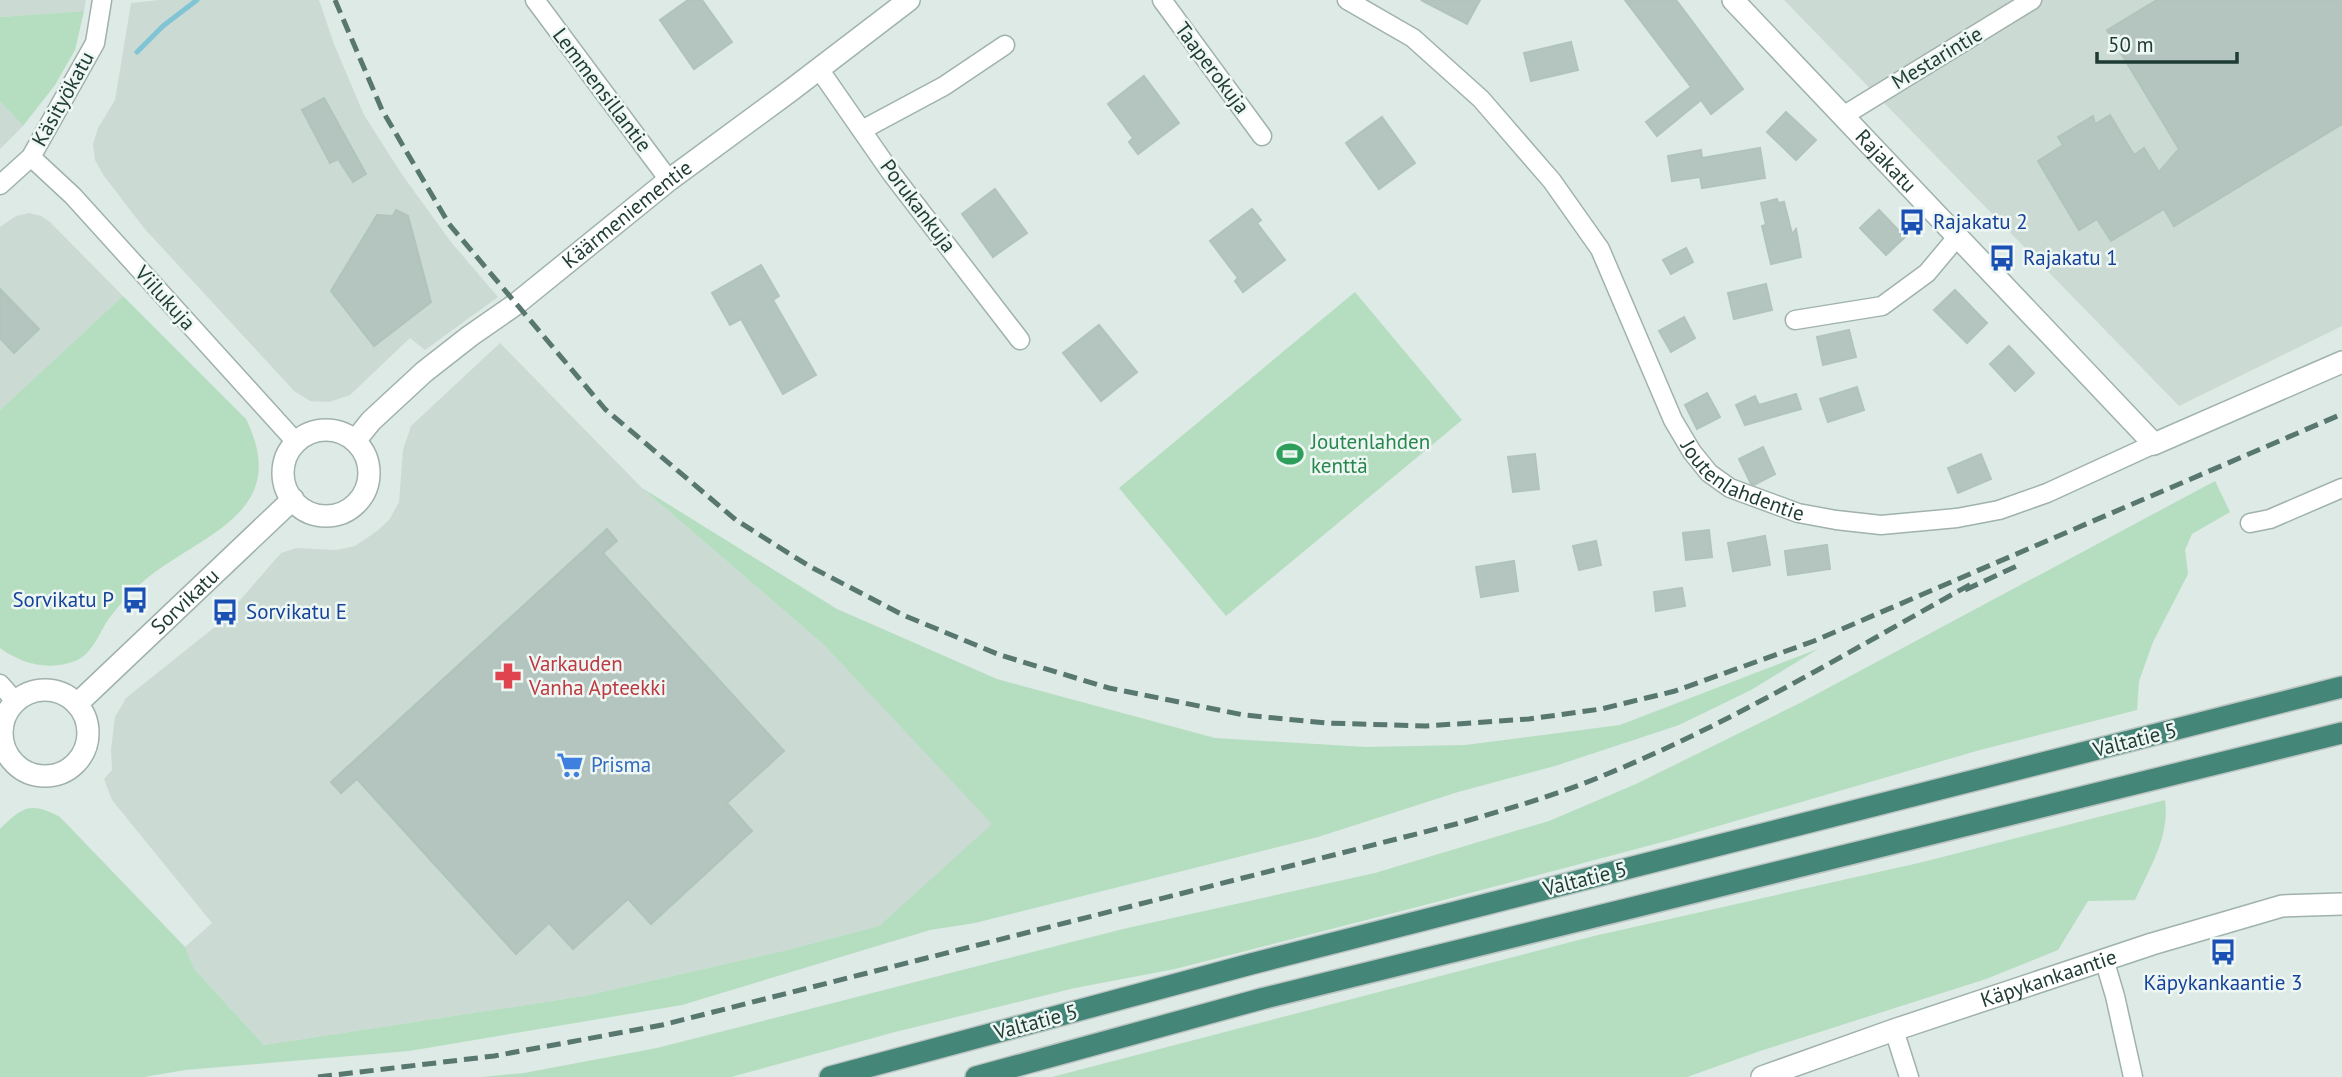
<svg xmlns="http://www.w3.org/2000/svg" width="2342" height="1077" viewBox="0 0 2342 1077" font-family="'PT Sans',sans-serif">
<rect width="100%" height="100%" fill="#ddeae5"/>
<g fill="#ccdad4">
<polygon points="0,0 86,0 84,11 0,17"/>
<polygon points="160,0 319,0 334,44 364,115 403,176 451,242 498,297 425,350 410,338 350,395 329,402 310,401 294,391 144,228 104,176 95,160 93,144 98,128 115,100 131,3"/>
<polygon points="1784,0 2342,0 2342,326 2179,406"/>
<polygon points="0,101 23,126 0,149"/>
<polygon points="29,213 41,216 50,222 123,296 0,410 0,227 16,216"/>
<polygon points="500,343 642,488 824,645 993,824 879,926 787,950 584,996 264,1045 195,970 185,947 212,923 112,800 104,779 112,770 111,749 115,717 126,698 221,622 281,553 296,548 336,550 355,546 377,531 389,520 399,502 403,450 411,426"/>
</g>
<g fill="#b5ddc0">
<polygon points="84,11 75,50 55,85 23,126 0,101 0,17"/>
<polygon points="1355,292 1462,420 1226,616 1119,488"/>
<path d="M123,296L246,419C295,519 191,535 136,588C126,597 116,609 108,620C99,633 92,655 75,661C50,671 21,664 0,648V410Z"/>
<polygon points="2215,481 2230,512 2192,534 2185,550 2188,574 2153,642 2139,681 2137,710 1980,750 1670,840 1417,907 1175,969 1075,988 895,1032 731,1077 482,1077 524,1073 657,1048 1123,929 1375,873 1549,821 1636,784 1800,703"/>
<path d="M642,488L837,609L997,679L1215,738L1366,747L1465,745L1620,725L1818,649L1751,690L1679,725L1555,766L1458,792L1318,837L975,923L930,930L682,1005L409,1051L185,1070L144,1077H0V829C23,806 31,802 60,817L185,947L195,970L264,1045L584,996L787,950L879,926L992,824L824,645Z"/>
<path d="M2165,800C2170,836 2150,867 2135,900L2088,901L2058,950L1986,979L1760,1051L1687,1077H1052L1594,936L1923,862Z"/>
</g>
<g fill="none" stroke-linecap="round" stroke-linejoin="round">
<polyline stroke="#81c5d4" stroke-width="5" points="137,52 163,26 197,0"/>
</g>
<g fill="#b3c5be" stroke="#b0c4bc" stroke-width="2">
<polygon points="688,0 702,0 732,42 694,69 660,20"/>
<polygon points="1421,0 1480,0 1467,24"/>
<polygon points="1625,0 1676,0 1743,89 1711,114 1701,100 1657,136 1646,122 1691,87"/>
<polygon points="2157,0 2342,0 2342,124 2174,226 2164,209 2111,241 2097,219 2079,230 2038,161 2063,145 2058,137 2093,116 2095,124 2110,115 2134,155 2144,148 2159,172 2179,149 2107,30"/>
<polygon points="1571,42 1578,70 1531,81 1524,53"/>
<polygon points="1144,76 1179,123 1138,154 1129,142 1133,138 1108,104"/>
<polygon points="324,98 366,174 353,182 338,159 330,163 302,110"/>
<polygon points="1786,112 1816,140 1796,160 1767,132"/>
<polygon points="1382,117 1415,163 1379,189 1346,143"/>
<polygon points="1760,148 1765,178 1702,188 1700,177 1672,181 1668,156 1701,150 1702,158"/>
<polygon points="995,189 1027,233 993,257 962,214"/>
<polygon points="1777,199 1778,203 1784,202 1792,234 1796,229 1801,257 1771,264 1762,226 1766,225 1761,203"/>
<polygon points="1252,209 1261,220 1257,223 1285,260 1243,292 1235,281 1238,278 1210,241"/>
<polygon points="396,210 408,216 431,302 374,346 331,291 377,215 393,216"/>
<polygon points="1879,210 1905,237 1886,255 1860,228"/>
<polygon points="1686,248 1693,262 1671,274 1663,260"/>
<polygon points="761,265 779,296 773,300 816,375 783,394 741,319 730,325 712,293"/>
<polygon points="1766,284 1772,310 1734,319 1728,293"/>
<polygon points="0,289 39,329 14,353 0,338"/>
<polygon points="1955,290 1987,323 1967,343 1934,310"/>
<polygon points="1684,317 1695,338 1671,352 1659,331"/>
<polygon points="1099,325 1137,372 1101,401 1063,353"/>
<polygon points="1849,330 1856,357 1823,365 1817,337"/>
<polygon points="2009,346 2034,373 2015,391 1990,364"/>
<polygon points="1857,387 1864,410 1828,422 1820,399"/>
<polygon points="1707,393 1720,417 1697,429 1685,405"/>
<polygon points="1796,394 1801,409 1745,425 1736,405 1755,396 1759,405"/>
<polygon points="1763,447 1775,474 1754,485 1751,484 1739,459"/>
<polygon points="1535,454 1539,489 1513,492 1508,457"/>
<polygon points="1981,454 1991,479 1958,493 1948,468"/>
<polygon points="607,529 617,541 603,553 784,751 727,803 752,831 651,924 628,899 573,949 549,923 516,954 357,779 341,793 331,782"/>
<polygon points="1709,530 1712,557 1686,560 1683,533"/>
<polygon points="1765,536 1770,565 1733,571 1728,543"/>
<polygon points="1596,541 1601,565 1579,570 1573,546"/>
<polygon points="1827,545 1830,569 1788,575 1785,551"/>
<polygon points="1514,561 1518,591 1481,597 1476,567"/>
<polygon points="1682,588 1685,606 1656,611 1654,592"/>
</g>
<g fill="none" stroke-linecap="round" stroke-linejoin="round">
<g stroke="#a0b2ac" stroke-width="21">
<g id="minor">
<polyline points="535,0 669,180"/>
<polyline points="1162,0 1262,136"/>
<path id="s1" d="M1347,0L1413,38L1481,99L1552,181L1600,249L1673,420L1692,452L1709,473L1730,488L1798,513L1836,520L1881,525L1957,518L1999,510L2047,493L2154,444"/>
<polyline points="819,69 892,174 1020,340"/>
<polyline points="1843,116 2032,0"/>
<polyline points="862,130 944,86 1005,45"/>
<polyline points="31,157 73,196 296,442"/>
<polyline points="0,185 31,157 95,43 102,0"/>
<polyline points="1795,320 1882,306 1927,273 1958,236"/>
<polyline points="2250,523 2270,519 2342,488"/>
<polyline points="0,684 16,702"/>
<polyline points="2104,959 2115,996 2133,1077"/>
<polyline points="1894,1030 1909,1077"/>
</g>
</g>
<g stroke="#a0b2ac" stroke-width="24">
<g id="tertiary">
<path id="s2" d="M1733,0L2154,444L2342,362"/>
<circle cx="326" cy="473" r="43"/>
<path id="s3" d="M355,441L371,421L424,372L470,336L516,304L669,180L790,91L909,0"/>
<circle cx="45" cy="733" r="43"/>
<path id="s4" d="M77,704L293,499"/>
<path id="s5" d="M1762,1077L1894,1030L2152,944L2282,906L2342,904"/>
</g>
</g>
<g stroke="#bcc4c2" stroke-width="24">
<g id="trunk">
<polyline points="830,1077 1251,964 2342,687"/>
<polyline points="976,1077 1261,999 2342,733"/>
</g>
</g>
<use href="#minor" stroke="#fff" stroke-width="18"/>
<use href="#tertiary" stroke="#fff" stroke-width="21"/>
<use href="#trunk" stroke="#448678" stroke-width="21"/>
<g stroke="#58776f" stroke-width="5" stroke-dasharray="14 7" stroke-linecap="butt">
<polyline points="335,0 382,110 449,224 605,409 736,520 809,566 903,615 1000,655 1109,688 1244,715 1326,723 1426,726 1529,719 1601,709 1675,691 1814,641 2342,414"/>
<polyline points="1965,590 2019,565"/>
<path d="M318,1077L494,1056L662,1025L1456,824C1507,809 1558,795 1607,774C1734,722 1853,649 1973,583"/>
</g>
</g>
<defs>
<g id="bus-bare" transform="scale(2.1)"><path d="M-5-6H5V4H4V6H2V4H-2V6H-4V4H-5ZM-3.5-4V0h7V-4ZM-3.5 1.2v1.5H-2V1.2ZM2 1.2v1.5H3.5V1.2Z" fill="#1a4fb4" stroke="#eef7f3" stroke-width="2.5" paint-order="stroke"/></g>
<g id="stadium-bare" transform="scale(2.1)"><path d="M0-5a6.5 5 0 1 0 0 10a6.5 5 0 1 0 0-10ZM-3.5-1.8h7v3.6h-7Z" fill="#2e9e5b" stroke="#eef7f3" stroke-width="2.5" paint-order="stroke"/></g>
<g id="pharmacy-bare" transform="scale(2.1)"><path d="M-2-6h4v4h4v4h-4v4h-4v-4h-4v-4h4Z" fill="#e0444e" stroke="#eef7f3" stroke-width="2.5" paint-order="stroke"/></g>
<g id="supermarket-bare" transform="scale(2.1)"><path d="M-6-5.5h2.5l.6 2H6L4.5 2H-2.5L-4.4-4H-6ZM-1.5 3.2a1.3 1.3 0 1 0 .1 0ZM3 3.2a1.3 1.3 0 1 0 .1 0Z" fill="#3f7fe0" stroke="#eef7f3" stroke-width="2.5" paint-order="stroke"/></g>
</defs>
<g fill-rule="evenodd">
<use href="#bus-bare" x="1912" y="222"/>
<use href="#bus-bare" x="2002" y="258"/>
<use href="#stadium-bare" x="1290" y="454"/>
<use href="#bus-bare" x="135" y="600"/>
<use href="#bus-bare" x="225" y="612"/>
<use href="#pharmacy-bare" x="508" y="676"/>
<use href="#supermarket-bare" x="570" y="765"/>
<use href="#bus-bare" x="2223" y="952"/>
</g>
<g text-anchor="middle" stroke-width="5" stroke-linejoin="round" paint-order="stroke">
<g font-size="21" fill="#1e3b34" stroke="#eef7f3">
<text transform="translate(1937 58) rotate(-31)" y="7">Mestarintie</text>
<text transform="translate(1212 68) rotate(53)" y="7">Taaperokuja</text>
<text transform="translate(602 90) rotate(53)" y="7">Lemmensillantie</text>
<text transform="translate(63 99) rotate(-61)" y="7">Käsityökatu</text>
<text dy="7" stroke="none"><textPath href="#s2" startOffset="222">Rajakatu</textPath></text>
<text transform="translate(918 206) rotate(53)" y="7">Porukankuja</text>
<text dy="7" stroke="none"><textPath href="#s3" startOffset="355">Käärmeniementie</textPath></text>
<text transform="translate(165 298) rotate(48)" y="7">Viilukuja</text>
<text dy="7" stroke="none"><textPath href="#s1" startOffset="642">Joutenlahdentie</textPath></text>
<text dy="7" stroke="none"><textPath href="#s4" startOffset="149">Sorvikatu</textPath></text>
<text transform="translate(2135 740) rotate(-14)" y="7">Valtatie 5</text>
<text transform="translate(1585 879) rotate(-14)" y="7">Valtatie 5</text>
<text dy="7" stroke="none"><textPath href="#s5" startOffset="303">Käpykankaantie</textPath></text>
<text transform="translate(1036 1022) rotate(-15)" y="7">Valtatie 5</text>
</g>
<g font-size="21" fill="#164399" stroke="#eef7f3" text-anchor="start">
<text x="1933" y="229">Rajakatu 2</text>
<text x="2023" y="265">Rajakatu 1</text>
<text x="114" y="607" text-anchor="end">Sorvikatu P</text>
<text x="246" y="619">Sorvikatu E</text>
<text x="2223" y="990" text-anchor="middle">Käpykankaantie 3</text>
</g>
<g font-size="21" fill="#27864d" stroke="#eef7f3" text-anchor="start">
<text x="1311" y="449">Joutenlahden<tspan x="1311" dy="24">kenttä</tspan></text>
</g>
<g font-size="21" fill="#be3a42" stroke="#eef7f3" text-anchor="start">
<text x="529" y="671">Varkauden<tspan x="529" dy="24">Vanha Apteekki</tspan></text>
</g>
<g font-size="21" fill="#366cbe" stroke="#eef7f3" text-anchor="start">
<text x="591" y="772">Prisma</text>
</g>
</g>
<path d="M2097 52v10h140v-10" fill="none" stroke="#1e3b34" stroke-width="3.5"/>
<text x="2108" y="52" font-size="21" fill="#1e3b34" stroke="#eef7f3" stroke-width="5" paint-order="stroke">50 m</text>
</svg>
